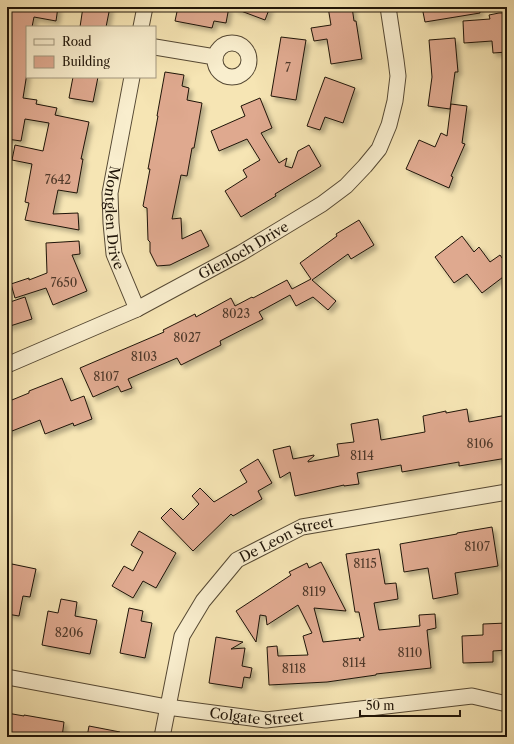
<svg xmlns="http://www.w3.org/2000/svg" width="514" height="744" viewBox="0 0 514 744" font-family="'Libre Caslon Text',serif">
<defs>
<filter id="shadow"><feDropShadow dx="3.5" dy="3.5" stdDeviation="2" flood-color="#0004"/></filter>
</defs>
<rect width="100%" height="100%" fill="#f6e5b4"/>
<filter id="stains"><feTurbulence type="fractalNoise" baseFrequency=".005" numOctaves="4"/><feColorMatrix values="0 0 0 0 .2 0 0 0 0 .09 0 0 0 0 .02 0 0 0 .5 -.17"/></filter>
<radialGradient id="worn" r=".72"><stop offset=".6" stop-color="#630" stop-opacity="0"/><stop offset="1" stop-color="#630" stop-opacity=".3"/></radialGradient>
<g fill="#dfa98f" stroke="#1f1408" filter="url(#shadow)">
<polygon points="7,7 58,7 56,21 34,17 32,27 27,27 27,73 23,98 37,100 36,104 57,108 55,115 89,122 81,159 83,159 77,193 58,190 53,214 78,213 79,230 25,220 29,203 25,202 32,164 12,160 15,145 43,151 49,123 25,119 21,141 7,139"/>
<polygon points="83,7 110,7 106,27 80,27"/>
<polygon points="178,7 229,7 226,23 214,21 212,28 175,21"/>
<polygon points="233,7 270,7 265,20 233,8"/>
<polygon points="328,7 352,7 354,21 356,21 362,59 331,64 327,39 314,41 311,28 331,25"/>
<polygon points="422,7 479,7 480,13 425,22"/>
<polygon points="499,13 507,13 507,52 493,53 492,41 464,43 463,21 490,19 489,15"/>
<polygon points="281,37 306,40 296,100 271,96"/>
<polygon points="455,38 458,72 455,72 450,109 428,106 432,77 429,40"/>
<polygon points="165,72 184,75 182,86 189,88 187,100 202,103 194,148 192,148 187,176 181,175 172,219 181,218 182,239 201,230 209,246 170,265 157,266 150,252 150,242 148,240 147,208 144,207 143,206 150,169 148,169 158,116 157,116"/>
<polygon points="73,77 98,77 93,102 69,98"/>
<polygon points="325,77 355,88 343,123 325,117 320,130 307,126"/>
<polygon points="260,98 272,128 261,133 279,163 287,158 285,166 292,168 298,151 309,145 321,166 275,194 276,196 241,217 225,191 247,177 243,170 260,160 247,139 219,151 211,131 245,116 241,106"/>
<polygon points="451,104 467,106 462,143 465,144 451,176 453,177 449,188 406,169 419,140 435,147 441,133 447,136"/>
<polygon points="359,220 374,245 351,259 348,254 312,280 336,301 328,310 313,297 296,306 290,295 259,312 263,319 220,341 221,345 181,365 177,358 128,379 132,388 121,392 118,386 93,397 80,368 164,332 163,330 195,314 196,317 231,298 235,306 252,297 253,298 287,280 292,289 311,279 300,263 337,236 336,234"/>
<polygon points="462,236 474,252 479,247 490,262 500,255 507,265 507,274 482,293 467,274 454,283 435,257"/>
<polygon points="79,241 80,254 72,255 87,291 53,305 46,288 15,298 11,284 29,278 29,280 47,273 46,243"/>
<polygon points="25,297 32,319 7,327 7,303"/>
<polygon points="62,378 71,401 84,396 92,419 74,426 73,423 45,434 40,420 7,433 7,402 29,393 29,391"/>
<polygon points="467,409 469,422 507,415 507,458 459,466 459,462 402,472 401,465 357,473 359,484 344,486 344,485 295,496 290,472 280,478 273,450 290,446 293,459 314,455 314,456 308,461 308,462 339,456 337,444 354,442 351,424 378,419 381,440 425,432 423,416 446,411 446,413"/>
<polygon points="258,459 272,483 258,491 262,499 233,516 231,514 193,551 161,518 171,508 183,520 199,504 192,496 200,488 214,502 247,482 240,470"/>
<polygon points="492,527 498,566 455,573 458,594 433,599 428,568 404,572 400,544 457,534 457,533"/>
<polygon points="139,531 176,553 156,588 143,581 133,598 112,586 124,566 133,571 143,552 131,545"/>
<polygon points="379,549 385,584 396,583 398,599 374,603 379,630 420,626 419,615 435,614 436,628 427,630 431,668 376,674 376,675 327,682 269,685 267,647 277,646 278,656 308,655 303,636 312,633 298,605 267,625 266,616 260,615 256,642 236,611 291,575 289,572 307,563 309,568 321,562 346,611 314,608 323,642 359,638 360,641 360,638 364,637 359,612 355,612 346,554"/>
<polygon points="7,563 36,569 30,597 23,596 19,616 7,614"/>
<polygon points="61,599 77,602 75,616 97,620 90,654 42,645 48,611 58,613"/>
<polygon points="129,608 143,611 141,621 152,623 145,658 120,653"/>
<polygon points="507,623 507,650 493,651 493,662 463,663 462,636 483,635 483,624"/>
<polygon points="216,637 243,642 231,649 245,648 242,666 252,668 250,678 244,677 242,688 209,683"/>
<polygon points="7,713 24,716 24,715 64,722 62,737 7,737"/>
<polygon points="89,726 120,732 120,737 87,737"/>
</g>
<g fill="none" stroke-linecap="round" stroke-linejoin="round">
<g stroke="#554833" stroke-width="17">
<g id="street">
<polyline points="141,27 145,7"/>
<circle cx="232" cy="60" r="17"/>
<polyline points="155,47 215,57"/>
<path id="s1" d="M132,77L110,193L111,223L114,254L137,309"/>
<path id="s2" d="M7,365L137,309L241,253L322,204L346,186L365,166L379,149L389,125L395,101L398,76L396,60L388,7"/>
<path id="s3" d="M7,677L167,707L266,720L472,696L507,704"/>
<path id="s4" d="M162,737L182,636L203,601L237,560L302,527L507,492"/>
</g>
</g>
<use href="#street" stroke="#f9eece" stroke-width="15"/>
</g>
<g text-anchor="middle" stroke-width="4" stroke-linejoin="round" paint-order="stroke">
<g font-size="12" fill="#4f392a">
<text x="288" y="72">7</text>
<text x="58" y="184">7642</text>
<text x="64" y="287">7650</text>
<text x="236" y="318">8023</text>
<text x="187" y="342">8027</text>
<text x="144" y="361">8103</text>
<text x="106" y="381">8107</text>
<text x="480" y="448">8106</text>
<text x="362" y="460">8114</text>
<text x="477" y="551">8107</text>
<text x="365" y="568">8115</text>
<text x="314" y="596">8119</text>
<text x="69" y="637">8206</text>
<text x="410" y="657">8110</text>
<text x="354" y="667">8114</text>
<text x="294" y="673">8118</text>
</g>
<g font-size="14" fill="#1f1408" stroke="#f9eece">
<text dy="5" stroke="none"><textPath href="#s1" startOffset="143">Montglen Drive</textPath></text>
<text dy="5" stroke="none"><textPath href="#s2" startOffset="263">Glenloch Drive</textPath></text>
<text dy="5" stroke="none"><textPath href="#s4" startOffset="251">De Leon Street</textPath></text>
<text dy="5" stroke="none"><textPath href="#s3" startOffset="253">Colgate Street</textPath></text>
</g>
</g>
<rect width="514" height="744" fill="none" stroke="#f6e5b4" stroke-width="24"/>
<rect x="8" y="8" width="498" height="728" fill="none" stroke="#1f1408" stroke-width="2"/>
<rect x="12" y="12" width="490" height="720" fill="none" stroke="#1f1408"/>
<rect x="26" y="26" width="130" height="52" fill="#f9eece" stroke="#a2977f"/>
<rect x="34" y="39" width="20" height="6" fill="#f9eece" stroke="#a2977f"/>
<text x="62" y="46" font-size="12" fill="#1f1408">Road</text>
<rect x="34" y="56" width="20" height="12" fill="#dfa98f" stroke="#a2977f"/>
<text x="62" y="66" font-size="12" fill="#1f1408">Building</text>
<path d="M360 710v6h100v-6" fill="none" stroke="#1f1408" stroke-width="2"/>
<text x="366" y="710" font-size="12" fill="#1f1408" stroke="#f9eece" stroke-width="3" paint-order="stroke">50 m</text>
<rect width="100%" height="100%" filter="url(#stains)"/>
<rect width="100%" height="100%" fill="url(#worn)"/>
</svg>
